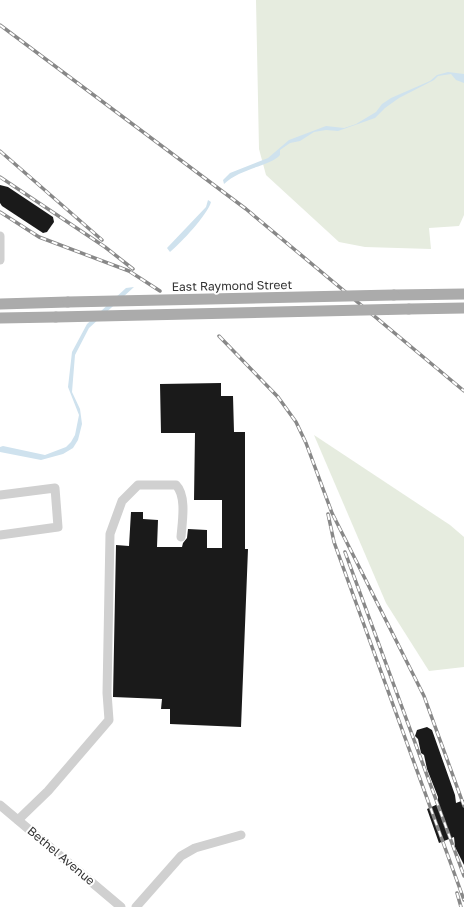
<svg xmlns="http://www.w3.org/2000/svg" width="464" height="907" viewBox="0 0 464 907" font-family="'Golos Text',sans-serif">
<rect width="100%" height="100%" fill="#fff"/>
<g fill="#e6ecdf">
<polygon points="256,0 464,0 464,215 459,226 429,228 431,249 365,247 339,242 266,175 259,149"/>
<polygon points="314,435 450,525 464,537 464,667 429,671 386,603"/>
</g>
<g fill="#cfe2ee">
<path d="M448,72L464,74V83L456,80L451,74L438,76L434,80L399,98L385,108L375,118L338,131L326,130L314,132L300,141L290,143L280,150V155C271,166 240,168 224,184L223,180L230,173L268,158L289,140L326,126L344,128L356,124L376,112L382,104L391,98L430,81L437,75Z"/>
<path d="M208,200L211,202C208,214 181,243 170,252L167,248L206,207Z"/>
<polygon points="134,287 89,328 75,355 72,392 80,409 82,424 78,440 73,448 63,454 41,460 0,452 0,447 3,446 45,455 66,447 71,442 75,435 79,415 68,387 72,352 87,324 126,288"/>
</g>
<g fill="#1a1a1a">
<polygon points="0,185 8,187 53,217 54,222 47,232 43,233 2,206 0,203"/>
<polygon points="221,383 221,396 233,396 234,432 245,432 245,549 248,549 241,727 170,724 170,709 161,709 162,699 113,697 116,545 129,546 131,512 143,512 143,519 158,520 157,547 182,547 183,543 187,538 188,529 207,530 207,548 222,548 222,500 194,500 195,433 161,433 160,384"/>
<polygon points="427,727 432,730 455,795 456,803 464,800 464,865 455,847 454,837 439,843 427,809 438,804 438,797 427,769 424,755 421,753 418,739 415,736 417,730"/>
</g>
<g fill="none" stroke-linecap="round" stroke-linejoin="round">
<g stroke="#d0d0d0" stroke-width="9">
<polyline points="0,236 0,260"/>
<polyline points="0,495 55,488 58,527 0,535"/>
<polyline points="0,805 121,907"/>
<path d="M18,820L48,791L109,720L107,693L110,534L122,501L138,485H176C187,496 182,523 181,537"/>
<polyline points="136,907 181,856 195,848 241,835"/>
</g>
<g stroke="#ababab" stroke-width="11">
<polyline points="394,295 464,294"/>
<polyline points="0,304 68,302"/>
<polyline points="409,309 464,308"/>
<polyline points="0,318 56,317"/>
</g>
<g stroke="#888" stroke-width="3.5">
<g id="rail">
<polyline points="0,25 246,209 464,391"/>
<polyline points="0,151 102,240"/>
<polyline points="0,177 105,247 133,269"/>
<polyline points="0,212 39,237 129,271 160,291"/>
<polyline points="219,336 278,397 296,422 306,443 332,513 424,696 464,806"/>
<polyline points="328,514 334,542 351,589 464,900"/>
<polyline points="345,552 464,876"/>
<polyline points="457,893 461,907"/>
</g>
</g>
<use href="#rail" stroke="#fff" stroke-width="2" stroke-dasharray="6" stroke-linecap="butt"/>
<g stroke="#ababab" stroke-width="11">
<polyline points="68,302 394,295"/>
<polyline points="56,317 409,309"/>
</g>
</g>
<g text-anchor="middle" stroke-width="4" stroke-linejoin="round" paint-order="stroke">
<g font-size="12" fill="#333" stroke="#fff">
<text transform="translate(232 286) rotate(-1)" y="4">East Raymond Street</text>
<text transform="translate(61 856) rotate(40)" y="4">Bethel Avenue</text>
</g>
</g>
</svg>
